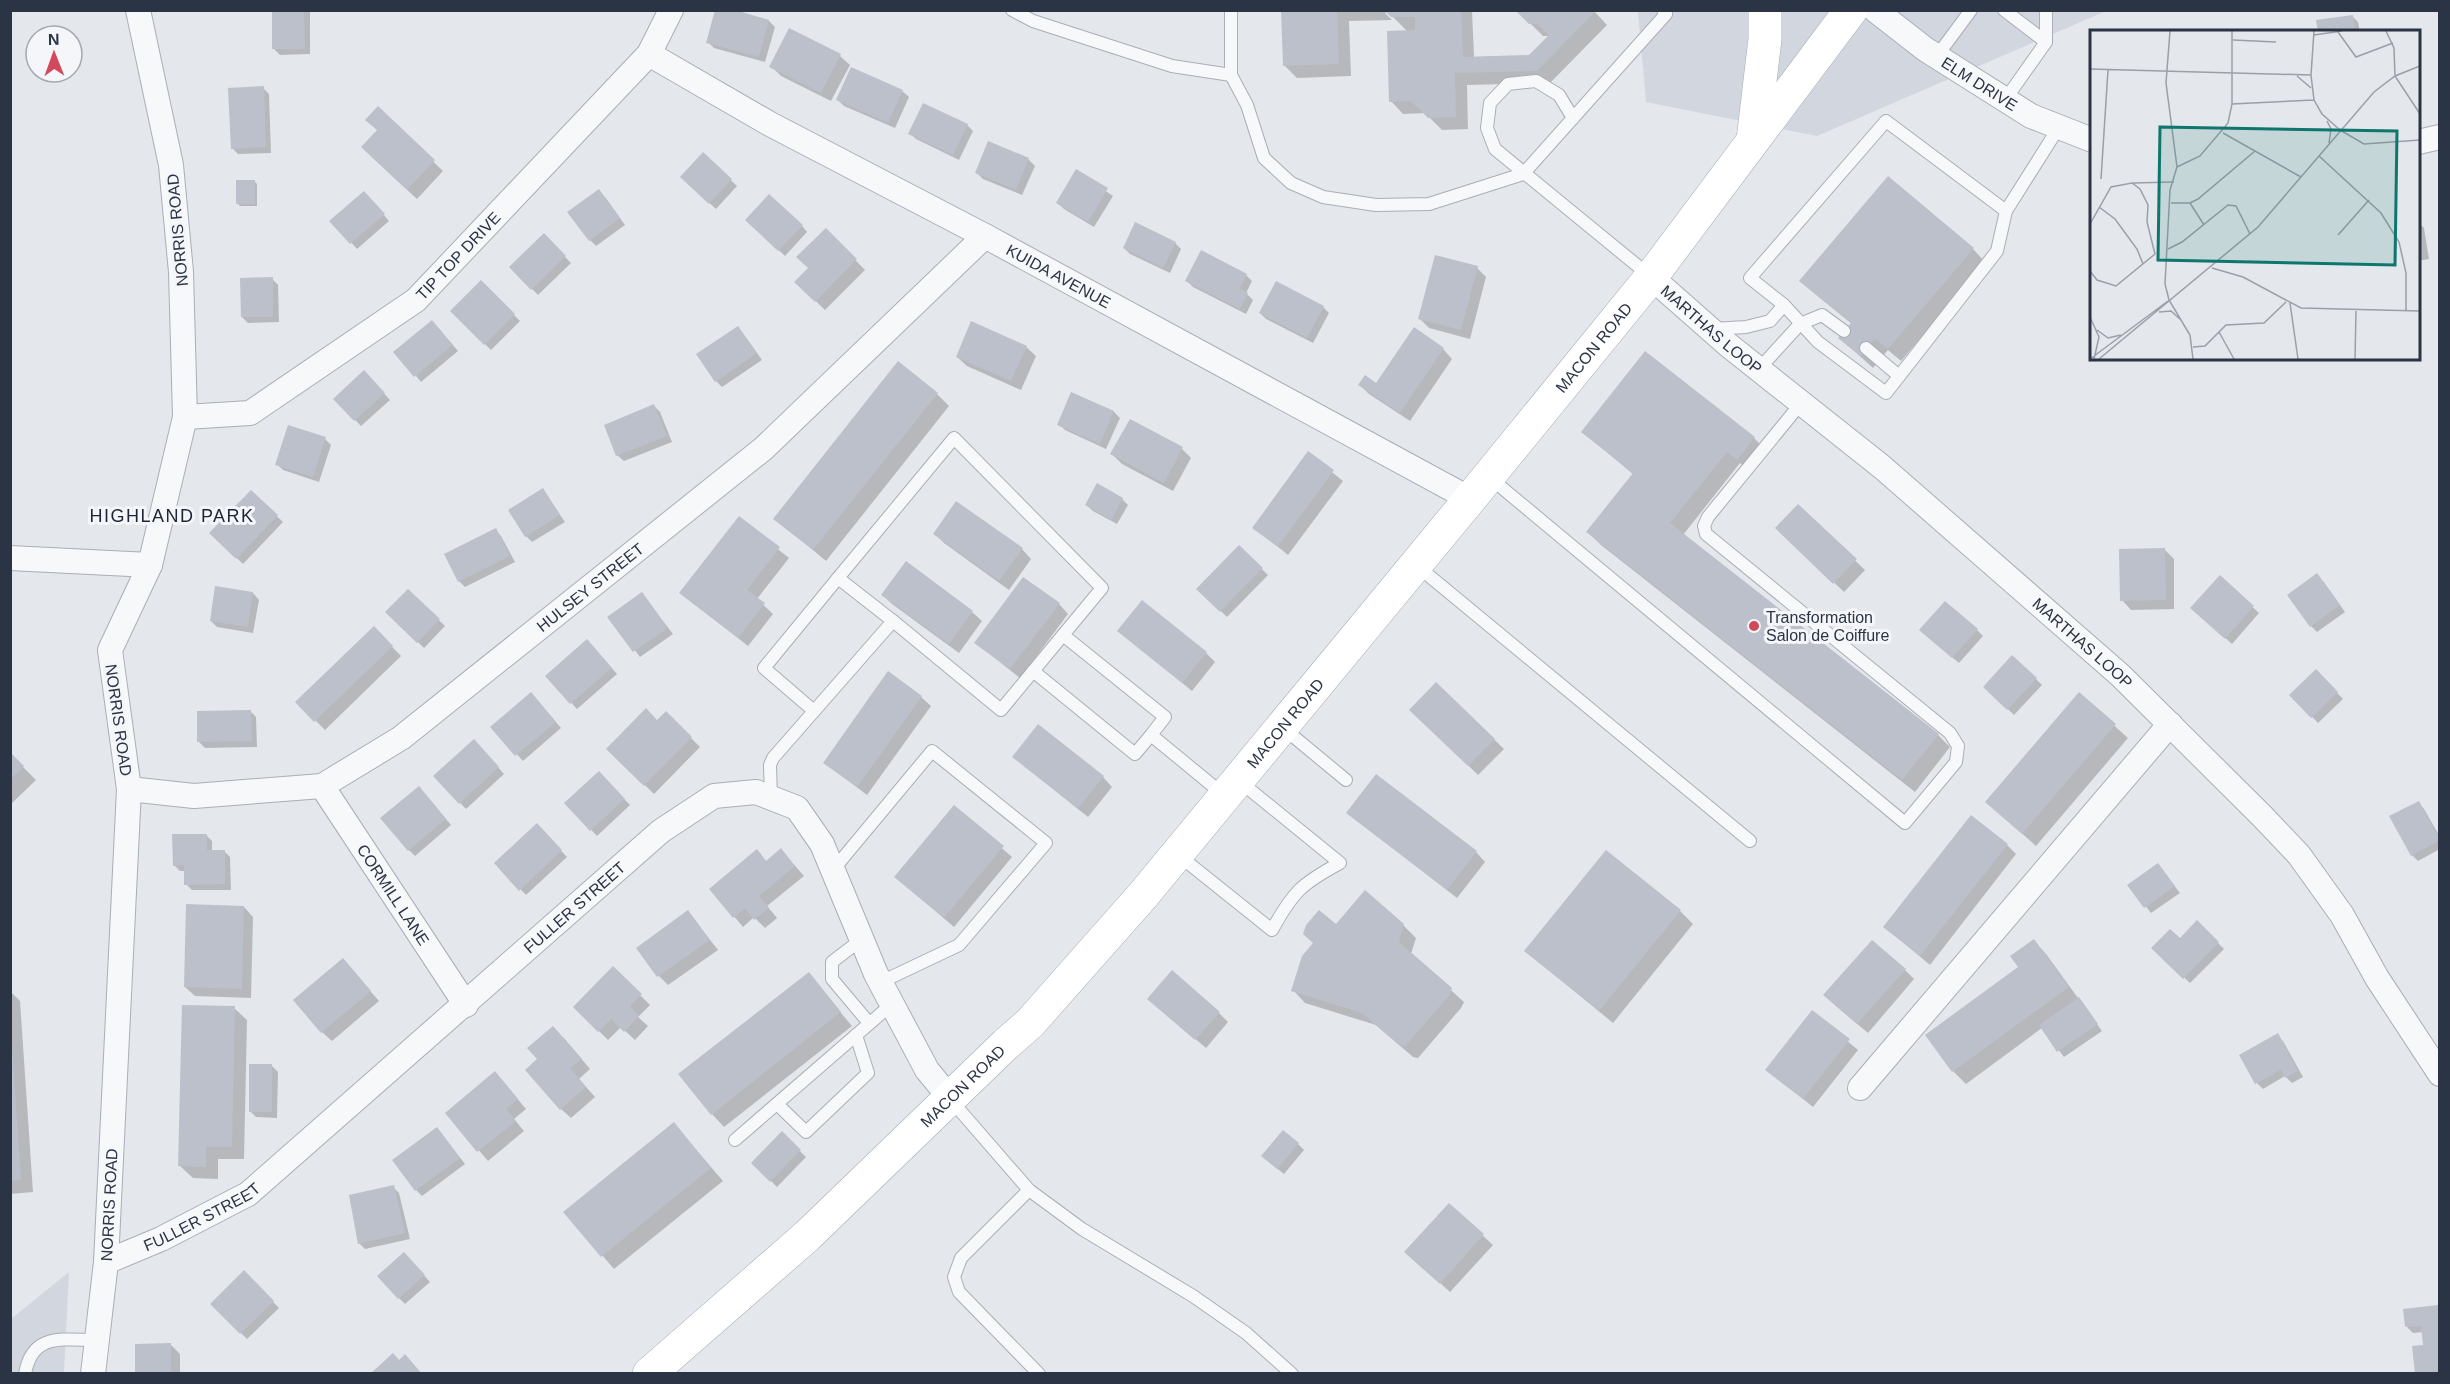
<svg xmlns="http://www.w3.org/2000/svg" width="2450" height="1384" viewBox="0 0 2450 1384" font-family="Helvetica,sans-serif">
<rect width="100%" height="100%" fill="#e4e7ec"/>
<g fill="#d2d6de">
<polygon points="1638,11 2106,11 1817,136 1646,102"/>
<polygon points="69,1272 64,1373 11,1374 11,1319"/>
</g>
<g fill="#0003">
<polygon points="273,10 310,11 310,54 280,55 274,49"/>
<polygon points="729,10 769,21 775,27 765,62 714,48 708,42"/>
<polygon points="1283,10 1472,10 1474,57 1529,56 1550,36 1543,36 1517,10 1593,10 1607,25 1550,83 1467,85 1468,129 1442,130 1425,113 1403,114 1391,101 1408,32 1387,11 1385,13 1392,20 1349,21 1351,76 1297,78 1284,65"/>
<polygon points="2352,16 2358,22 2360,32 2319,32"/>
<polygon points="840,56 850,65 831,101 781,76 771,66"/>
<polygon points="263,88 269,94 271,153 238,154 232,148"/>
<polygon points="902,91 909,97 895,128 844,106 838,100"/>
<polygon points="378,109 443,171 417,199 372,157 379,131"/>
<polygon points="967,125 973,131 959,160 916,139 910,133"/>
<polygon points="989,143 1029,160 1035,166 1022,195 983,179 977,173"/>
<polygon points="703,154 737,186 716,209 682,177"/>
<polygon points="1076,171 1113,196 1094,227 1064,209 1058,203"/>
<polygon points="254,181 257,184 257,206 240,206 237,203"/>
<polygon points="605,197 625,225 596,246 590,240"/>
<polygon points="370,199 389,221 357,249 332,221"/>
<polygon points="2418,222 2424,228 2429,259 2418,261"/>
<polygon points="753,226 802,226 807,232 785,256"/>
<polygon points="826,230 865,270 825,310 796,282 810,268"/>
<polygon points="544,236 571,263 538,295 511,267"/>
<polygon points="1175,243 1181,249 1170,273 1130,254 1124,248"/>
<polygon points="1973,249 1985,262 1901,361 1888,350 1873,368 1840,338 1852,324 1814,293"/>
<polygon points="1477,268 1486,277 1470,339 1429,328 1419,318"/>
<polygon points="1246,275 1252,281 1246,293 1253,300 1246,314 1193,287 1187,281"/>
<polygon points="272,279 278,285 279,322 248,323 242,317"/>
<polygon points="481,282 520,321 491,350 452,311"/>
<polygon points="1323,307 1329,313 1313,343 1266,319 1260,313"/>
<polygon points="738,327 762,360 722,387 716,381"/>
<polygon points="438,328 458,351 421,382 416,376"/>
<polygon points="1026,347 1036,356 1021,390 967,366 957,357"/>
<polygon points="1443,349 1452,359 1410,421 1369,394 1360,385 1376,385"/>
<polygon points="364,372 390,400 361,426 335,399"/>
<polygon points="937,394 949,406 826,561 775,518"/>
<polygon points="1072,394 1114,412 1120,418 1106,449 1065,430 1059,424"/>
<polygon points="654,406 660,412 672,442 624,461 617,455"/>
<polygon points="1583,432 1754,438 1767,451 1750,471 1740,463 1683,535 1938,735 1950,747 1915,792 1601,545 1588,532 1634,475"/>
<polygon points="325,439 331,445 319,482 283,470 277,464"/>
<polygon points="1182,449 1191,458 1173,491 1122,464 1112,454"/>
<polygon points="1308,453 1343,481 1288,555 1254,527"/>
<polygon points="543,490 565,522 532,542 526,536"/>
<polygon points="251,492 283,522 243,564 211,533"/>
<polygon points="1122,499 1128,505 1117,524 1093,511 1087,505"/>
<polygon points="957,503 1022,549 1031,559 1009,590 944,543 935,534"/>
<polygon points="1798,506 1865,570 1844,592 1777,528"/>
<polygon points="739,518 789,558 757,599 773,614 748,646 681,593"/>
<polygon points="495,530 501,536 515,562 465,587 459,581"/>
<polygon points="1239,547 1268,575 1227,617 1198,589"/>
<polygon points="2164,549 2174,559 2174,609 2131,610 2122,600"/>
<polygon points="2220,577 2259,613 2232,644 2198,613"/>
<polygon points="2323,581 2345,612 2317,632 2311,626"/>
<polygon points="408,591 445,626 424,648 387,612"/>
<polygon points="253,593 259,600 253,633 217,627 211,621"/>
<polygon points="642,594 673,634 640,657 610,617"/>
<polygon points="883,595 972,612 982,621 959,653 892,604"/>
<polygon points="1059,604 1068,614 1020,678 976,643"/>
<polygon points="374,628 401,656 325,730 297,702"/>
<polygon points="1977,630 1983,636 1959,663 1927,636"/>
<polygon points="1119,631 1206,653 1215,662 1192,691"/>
<polygon points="593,647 617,674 577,709 547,676"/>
<polygon points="2013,657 2042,685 2014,715 1991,693"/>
<polygon points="2316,671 2343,699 2318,723 2291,695"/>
<polygon points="1437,684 1504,749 1478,775 1411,710"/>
<polygon points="2079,694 2128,738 2036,846 1987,802"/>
<polygon points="921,697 931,706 867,795 825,763"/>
<polygon points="537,700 561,728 523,761 492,727"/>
<polygon points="250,711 256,717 257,747 205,748 199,742"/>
<polygon points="666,713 700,747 654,794 608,749 657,722"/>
<polygon points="480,747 504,774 466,809 435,777"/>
<polygon points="10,754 36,780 10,805"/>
<polygon points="1024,766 1103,777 1112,787 1088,817"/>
<polygon points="599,773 630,805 597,836 566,803"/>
<polygon points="425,794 451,825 415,856 409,850"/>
<polygon points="2418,803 2424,809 2440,837 2440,849 2418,861 2412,855"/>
<polygon points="955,807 1012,857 954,927 906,886"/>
<polygon points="1348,813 1476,852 1485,862 1457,898"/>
<polygon points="537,825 567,857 526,895 496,863"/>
<polygon points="206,835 212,841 212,852 224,851 230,857 231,890 192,890 186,884 186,871 180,871 174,865"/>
<polygon points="2007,845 2016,854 1930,965 1885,927"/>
<polygon points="781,850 804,876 767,906 777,918 765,928 754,917 743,927 711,889 757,851 767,862"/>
<polygon points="2158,865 2180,893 2151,913 2129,885"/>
<polygon points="244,907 253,917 251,998 195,996 185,987"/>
<polygon points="1680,911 1693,924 1613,1023 1526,951"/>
<polygon points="688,912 718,950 668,985 659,976"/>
<polygon points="2197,922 2224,949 2190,983 2154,948 2180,940"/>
<polygon points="1403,925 1416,938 1411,954 1464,1002 1461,1008 1418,1058 1413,1057 1376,1025 1305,1003 1293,990"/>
<polygon points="2034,941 2046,954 2102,1031 2064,1057 2042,1028 1966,1084 1953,1071 1927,1036 2020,967"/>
<polygon points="613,968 650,1005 638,1017 648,1026 635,1040 621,1027 608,1040 575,1007"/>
<polygon points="352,970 379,1001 332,1041 322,1032"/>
<polygon points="1905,970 1914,979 1868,1033 1835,1005"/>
<polygon points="808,974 852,1026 724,1127 712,1114"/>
<polygon points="10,991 20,1001 33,1192 10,1194"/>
<polygon points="234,1008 247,1020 244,1159 218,1159 218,1179 193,1178 180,1166"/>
<polygon points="1159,1008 1219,1013 1228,1022 1206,1048"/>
<polygon points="1813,1012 1858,1050 1813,1107 1767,1070"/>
<polygon points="2277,1035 2283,1041 2303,1077 2292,1083 2285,1076 2263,1089 2257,1083"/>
<polygon points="563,1037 590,1069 579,1079 595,1097 571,1118 561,1109 539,1059"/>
<polygon points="272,1066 278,1072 277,1118 256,1117 250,1111"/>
<polygon points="504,1083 526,1109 514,1119 524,1131 488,1161 447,1113"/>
<polygon points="674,1124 723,1181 614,1269 565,1212"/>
<polygon points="437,1128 465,1164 422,1196 416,1190"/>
<polygon points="782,1134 806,1157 777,1187 753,1163"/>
<polygon points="1298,1144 1304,1150 1284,1174 1269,1162"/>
<polygon points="393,1187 399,1193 410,1239 365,1249 359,1243"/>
<polygon points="1449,1205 1493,1245 1450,1292 1416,1261"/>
<polygon points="410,1260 430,1282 405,1304 399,1298"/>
<polygon points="244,1272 279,1308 247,1339 212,1304"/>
<polygon points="2438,1306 2440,1308 2440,1374 2424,1346 2423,1332 2413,1333 2407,1327"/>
<polygon points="170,1344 180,1354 180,1374 137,1374"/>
</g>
<g fill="#bbc0ca">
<polygon points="272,10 304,10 305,49 272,49"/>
<polygon points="715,10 735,10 769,20 759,57 706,43"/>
<polygon points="1281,10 1337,10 1339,64 1283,66"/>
<polygon points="1384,10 1461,10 1463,57 1529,55 1549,35 1537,24 1529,24 1515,10 1597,10 1537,71 1455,73 1456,117 1428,118 1411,101 1389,102 1387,31 1415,30 1415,17 1391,17"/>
<polygon points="2353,15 2355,32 2318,32 2316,20"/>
<polygon points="789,28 841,54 821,93 769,67"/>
<polygon points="851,67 903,90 888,123 836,100"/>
<polygon points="264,86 266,147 231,149 228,88"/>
<polygon points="923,103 968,124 953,155 908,134"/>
<polygon points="378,106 435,160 407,190 361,147 377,130 365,120"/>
<polygon points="988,141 1029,158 1016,190 975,173"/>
<polygon points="703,152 732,179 709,204 680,177"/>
<polygon points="1076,169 1108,188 1088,222 1056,203"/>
<polygon points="1888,176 1974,248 1888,349 1875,339 1860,356 1838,338 1851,323 1799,281"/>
<rect x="236" y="180" width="19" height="24"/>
<polygon points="599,189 620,218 589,241 567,212"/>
<polygon points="364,191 385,214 350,244 329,221"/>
<polygon points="769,194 803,225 778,251 745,220"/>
<polygon points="1135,222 1176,242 1163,268 1123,248"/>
<polygon points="826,228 857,259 815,302 794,282 808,268 796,257"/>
<polygon points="544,233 566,256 531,290 509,267"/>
<polygon points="1201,250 1247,274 1240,288 1248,293 1240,309 1185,281"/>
<polygon points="1435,255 1478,266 1461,330 1418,319"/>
<polygon points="273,277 273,317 241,317 240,278"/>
<polygon points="481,280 515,314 484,345 450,311"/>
<polygon points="1276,281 1324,306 1307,338 1259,313"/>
<polygon points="432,320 453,345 414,377 393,352"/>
<polygon points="971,321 1027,346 1011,381 956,357"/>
<polygon points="738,326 757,353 715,382 696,354"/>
<polygon points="1414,327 1444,348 1400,413 1358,385 1365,375 1376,383"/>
<polygon points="1645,351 1755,437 1737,460 1727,452 1670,523 1939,734 1902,780 1586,532 1633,473 1581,432"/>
<polygon points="898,361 938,393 813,550 773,519"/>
<polygon points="364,370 385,393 354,421 333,399"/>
<polygon points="1071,392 1114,411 1100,444 1057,425"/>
<polygon points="654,404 667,436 616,456 604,425"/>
<polygon points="1130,419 1183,447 1164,483 1110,454"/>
<polygon points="288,425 326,437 313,477 275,465"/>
<polygon points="1308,451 1334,470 1278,547 1252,528"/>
<polygon points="1097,483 1123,498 1111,520 1085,505"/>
<polygon points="543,488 560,515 525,537 508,510"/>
<polygon points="251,490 278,515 236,559 209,533"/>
<polygon points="956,501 1023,548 999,581 933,534"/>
<polygon points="1798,504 1857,559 1833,584 1775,528"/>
<polygon points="739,516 780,547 747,590 765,603 738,638 679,593"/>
<polygon points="496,528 510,556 458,582 444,554"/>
<polygon points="1239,545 1263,568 1220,612 1196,589"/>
<polygon points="2165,548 2166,600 2120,601 2119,549"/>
<polygon points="906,561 973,611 949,644 881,595"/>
<polygon points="2317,573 2340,605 2310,627 2287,595"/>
<polygon points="2220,575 2254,606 2225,639 2190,608"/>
<polygon points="1023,577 1060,603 1010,669 974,643"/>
<polygon points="215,586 253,592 248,627 210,621"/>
<polygon points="408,589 440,619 417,643 385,612"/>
<polygon points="642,592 668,628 633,652 607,617"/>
<polygon points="1142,600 1207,652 1182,683 1117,631"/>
<polygon points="1945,601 1978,629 1952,658 1919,630"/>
<polygon points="374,626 393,646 314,722 295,702"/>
<polygon points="587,639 612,668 570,704 545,676"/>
<polygon points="2012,655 2037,678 2007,710 1983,687"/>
<polygon points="2316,669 2338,692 2311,718 2289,695"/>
<polygon points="888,671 922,696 857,787 823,763"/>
<polygon points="1436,682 1495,739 1468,766 1409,710"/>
<polygon points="531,692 556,722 515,756 490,727"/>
<polygon points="2079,692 2116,724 2022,834 1985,802"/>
<polygon points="646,708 657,720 666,711 692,737 644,786 606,749"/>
<polygon points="251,710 252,741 197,742 197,711"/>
<polygon points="1038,724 1104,776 1078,808 1012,757"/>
<polygon points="474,739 499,767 459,804 433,776"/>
<polygon points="10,752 24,766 10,780"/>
<polygon points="599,771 625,799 590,831 564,803"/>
<polygon points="1376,774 1477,851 1447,890 1346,813"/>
<polygon points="419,786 446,819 408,851 380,818"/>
<polygon points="2419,801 2440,840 2411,856 2389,816"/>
<polygon points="954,805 1004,846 944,918 894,877"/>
<polygon points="1971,815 2008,844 1920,956 1883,927"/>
<polygon points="537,823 562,850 519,891 494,863"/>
<polygon points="172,834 207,834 207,850 225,850 225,884 184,885 184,865 173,866"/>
<polygon points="781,848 795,866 759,896 769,908 754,920 745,908 733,918 709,889 757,849 766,861"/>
<polygon points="1606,850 1681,910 1599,1011 1524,951"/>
<polygon points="2158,863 2175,886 2144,908 2127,885"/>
<polygon points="1365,890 1404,924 1399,942 1452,988 1449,996 1405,1046 1399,1045 1362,1013 1291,991 1302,956 1313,943 1303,934 1306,925 1319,910 1336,924"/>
<polygon points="186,904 244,906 242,989 184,987"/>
<polygon points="688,910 710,940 657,977 636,948"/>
<polygon points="2197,920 2219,942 2183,979 2151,948 2170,929 2180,938"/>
<polygon points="2034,939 2069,987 1952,1072 1925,1035 2018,967 2010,956"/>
<polygon points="1872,940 1906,969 1857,1024 1823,995"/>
<polygon points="343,958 371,991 321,1033 293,1000"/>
<polygon points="613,966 642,994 630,1006 639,1016 624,1032 611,1019 598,1032 573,1007"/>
<polygon points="1172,970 1220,1012 1195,1040 1147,999"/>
<polygon points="809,972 841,1012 711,1115 678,1074"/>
<polygon points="2079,997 2098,1024 2057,1052 2039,1025"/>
<polygon points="182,1005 235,1006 232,1147 206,1147 206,1167 178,1166"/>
<polygon points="1812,1010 1850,1039 1803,1099 1765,1070"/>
<polygon points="553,1026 582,1059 570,1068 586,1087 560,1110 525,1070 537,1059 527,1048"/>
<polygon points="2278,1033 2298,1071 2285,1078 2281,1070 2255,1084 2239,1055"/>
<polygon points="10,1046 12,1046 21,1180 10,1181"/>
<rect x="249" y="1064" width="23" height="48"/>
<polygon points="495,1071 518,1099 506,1109 516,1121 477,1152 445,1113"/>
<polygon points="674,1122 711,1168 601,1257 563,1212"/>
<polygon points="437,1127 460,1158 415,1191 392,1160"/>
<polygon points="1283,1130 1299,1143 1277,1169 1261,1156"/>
<polygon points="782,1131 801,1150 770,1182 751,1163"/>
<polygon points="394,1185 405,1233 358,1244 349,1195"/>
<polygon points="1449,1203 1484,1234 1440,1284 1404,1252"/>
<polygon points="404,1252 425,1275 398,1299 377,1276"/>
<polygon points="244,1270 274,1301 240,1334 210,1304"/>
<polygon points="2438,1305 2440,1374 2415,1374 2412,1346 2423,1345 2421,1326 2405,1327 2403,1309"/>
<polygon points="171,1343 171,1374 135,1374 135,1344"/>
<polygon points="393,1353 399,1360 405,1354 422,1374 370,1374"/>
</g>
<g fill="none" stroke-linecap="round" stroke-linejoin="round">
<g stroke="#a9aeb7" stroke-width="14">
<g id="service">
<polyline points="1012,10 1033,21 1172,66 1231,75"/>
<polyline points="1231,10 1231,75 1247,105 1264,158 1291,183 1323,197 1376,205 1429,204 1523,174 1666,14 1663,10"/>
<polyline points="2004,10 2046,42 2046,10"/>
<polyline points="1937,56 1971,10"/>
<polyline points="2005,100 2046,42"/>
<polyline points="1573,118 1559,95 1536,81 1508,84 1490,103 1487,128 1495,149 1650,276"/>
<polyline points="2006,211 1997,251 1886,393 1818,342 1784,305 1750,278 1886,121 2006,211 2059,127"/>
<polyline points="1713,329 1746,327 1770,321 1784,305"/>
<polyline points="1866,348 1899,376"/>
<polyline points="1759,369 1800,324 1822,315 1844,331"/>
<polyline points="1489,477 1905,823 1956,762 1958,746 1950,733 1706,534 1704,526 1708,517 1802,402"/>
<polyline points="1416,565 1750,841"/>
<polyline points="893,621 1001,710 1063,635"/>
<polyline points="1033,671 1135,754 1151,735"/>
<polyline points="814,711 764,668 838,578"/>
<polyline points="1282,727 1346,780"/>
<polyline points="771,798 770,765 773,758 893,621 838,578 954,438 1102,588 1063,635 1165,717 1151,735 1224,795"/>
<path d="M1177,854L1272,930C1293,892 1301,884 1340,863L1238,780"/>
<polyline points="833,870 932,751 1046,843 959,945 881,982"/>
<polyline points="862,939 832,962 832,979 869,1023"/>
<polyline points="950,1099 1029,1190 1082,1229 1193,1296 1246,1333 1292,1374"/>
<polyline points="777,1104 806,1132 868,1073 856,1035"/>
<polyline points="735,1140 892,1004"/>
<polyline points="1029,1190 961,1258 954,1277 959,1292 1039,1374"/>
<path d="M25,1374C32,1332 63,1340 97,1340"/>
</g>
</g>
<g stroke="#a9aeb7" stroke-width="26">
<g id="minor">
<path id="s1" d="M1875,10L1925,49L2031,116L2092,140"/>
<path id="s2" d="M649,54L770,124L985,236L1470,499"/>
<polyline points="2418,142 2440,137"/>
<path id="s3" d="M1651,277L1727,344L1882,467L2120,675L2262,816L2299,855L2342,915L2377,978L2440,1074"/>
<path id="s4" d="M185,417L250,413L416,300L649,54L671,10"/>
<polyline points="10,558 150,565"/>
<path id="s5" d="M322,786L466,1005"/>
<path id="s6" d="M129,789L194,796L322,786L401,738L763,449L985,236"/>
<polyline points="1860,1088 2170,724"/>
<path id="s7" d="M106,1262L161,1239L248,1194L661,831L714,796L756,792L797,808L822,844L876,974L927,1070L950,1098"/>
<path id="s8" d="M93,1374L106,1262L129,789L110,650L150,565L185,417L181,272L171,165L138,10"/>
</g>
</g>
<g stroke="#a3abb8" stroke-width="34">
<g id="primary">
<polyline points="1753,140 1765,39 1765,10"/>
<path id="s9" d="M649,1374L807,1236L1006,1044L1030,1023L1144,894L1470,499L1651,277L1851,10"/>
</g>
</g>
<use href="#service" stroke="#f7f8fa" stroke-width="12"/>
<use href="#minor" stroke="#f7f8fa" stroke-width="24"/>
<use href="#primary" stroke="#fff" stroke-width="33"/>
</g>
<circle fill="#d1495b" stroke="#f4f6f9" stroke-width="2" cx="1754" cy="626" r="6"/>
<g text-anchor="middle" stroke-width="6" stroke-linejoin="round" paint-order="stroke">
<g font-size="16" fill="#2b3445" stroke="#f4f6f9">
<text dy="6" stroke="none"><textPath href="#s1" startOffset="128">ELM DRIVE</textPath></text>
<text transform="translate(177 230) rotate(-95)" y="6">NORRIS ROAD</text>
<text dy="6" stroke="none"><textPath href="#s4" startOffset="327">TIP TOP DRIVE</textPath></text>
<text dy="6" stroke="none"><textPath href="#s2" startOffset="466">KUIDA AVENUE</textPath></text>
<text dy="6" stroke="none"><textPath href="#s3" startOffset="80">MARTHAS LOOP</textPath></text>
<text dy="6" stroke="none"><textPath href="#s9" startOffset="1398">MACON ROAD</textPath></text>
<text dy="6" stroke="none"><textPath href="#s6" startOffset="528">HULSEY STREET</textPath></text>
<text dy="6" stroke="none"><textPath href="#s3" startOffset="566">MARTHAS LOOP</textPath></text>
<text transform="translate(119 720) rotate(82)" y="6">NORRIS ROAD</text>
<text dy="6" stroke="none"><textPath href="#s9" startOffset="912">MACON ROAD</textPath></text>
<text dy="6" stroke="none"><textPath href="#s5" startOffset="130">CORMILL LANE</textPath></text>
<text dy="6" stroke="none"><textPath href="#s7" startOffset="592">FULLER STREET</textPath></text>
<text dy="6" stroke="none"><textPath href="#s9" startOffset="426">MACON ROAD</textPath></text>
<text dy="6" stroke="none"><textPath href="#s8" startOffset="170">NORRIS ROAD</textPath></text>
<text dy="6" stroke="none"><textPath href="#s7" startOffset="106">FULLER STREET</textPath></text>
</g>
<g font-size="16" fill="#2b3445" stroke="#f4f6f9" text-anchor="start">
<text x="1766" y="623">Transformation<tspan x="1766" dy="18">Salon de Coiffure</tspan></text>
</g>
<g font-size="18" letter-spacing="1.5" fill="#1d2536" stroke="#f4f6f9">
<text x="172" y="522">HIGHLAND PARK</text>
</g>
</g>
<g transform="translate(2090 30)">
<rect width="330" height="330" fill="#e4e7ec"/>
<path fill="none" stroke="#9a9fa9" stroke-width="1.5" d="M80,1L76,53L87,137L80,160L75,254L79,270L100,305L103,329M224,1L221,45L224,70L232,84L250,100M296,1L304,18L305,46L330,84M248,2L266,27L303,13M224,5L252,1M143,10L186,12M0,39L221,45M207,46L221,58M142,74L224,70M237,91L241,99L239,113M250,100L274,114L330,110M133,103L211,147M229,126L291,183L309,212L316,243V281M87,137L110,126L138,93L142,74V1M11,149L18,40M43,153L84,152M81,173H100L108,169L165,121M100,173L114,195M9,177L25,189L47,219L53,234M0,194L21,157L42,153L50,159L58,175L57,192L65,224L26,256L7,250L0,241M248,205L279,170M78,219L92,212L138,175L146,176L160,204M122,238L153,247L211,278L330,281M200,273L208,329M69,282L81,281L91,290M0,287L9,307L4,329M7,300L18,308L31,305M129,302L144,329M103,317L115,316L136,295L174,293L196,272M0,329L78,271M9,329L168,197L284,62L305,46L330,36M265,329L266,281"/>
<path fill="#0f766e" fill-opacity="0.15" stroke="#0f766e" stroke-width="3" d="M70,97L307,101L305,235L68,230Z"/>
<rect width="330" height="330" fill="none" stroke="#2b3445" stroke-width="3"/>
</g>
<rect width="2450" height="1384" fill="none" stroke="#2b3445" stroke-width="24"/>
<g transform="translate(54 54) rotate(359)"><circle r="28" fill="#f4f6f9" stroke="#a4a8b1" stroke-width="1.5"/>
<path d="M0-4.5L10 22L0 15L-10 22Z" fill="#d1495b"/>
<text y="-9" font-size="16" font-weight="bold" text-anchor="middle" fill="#2b3445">N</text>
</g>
</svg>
